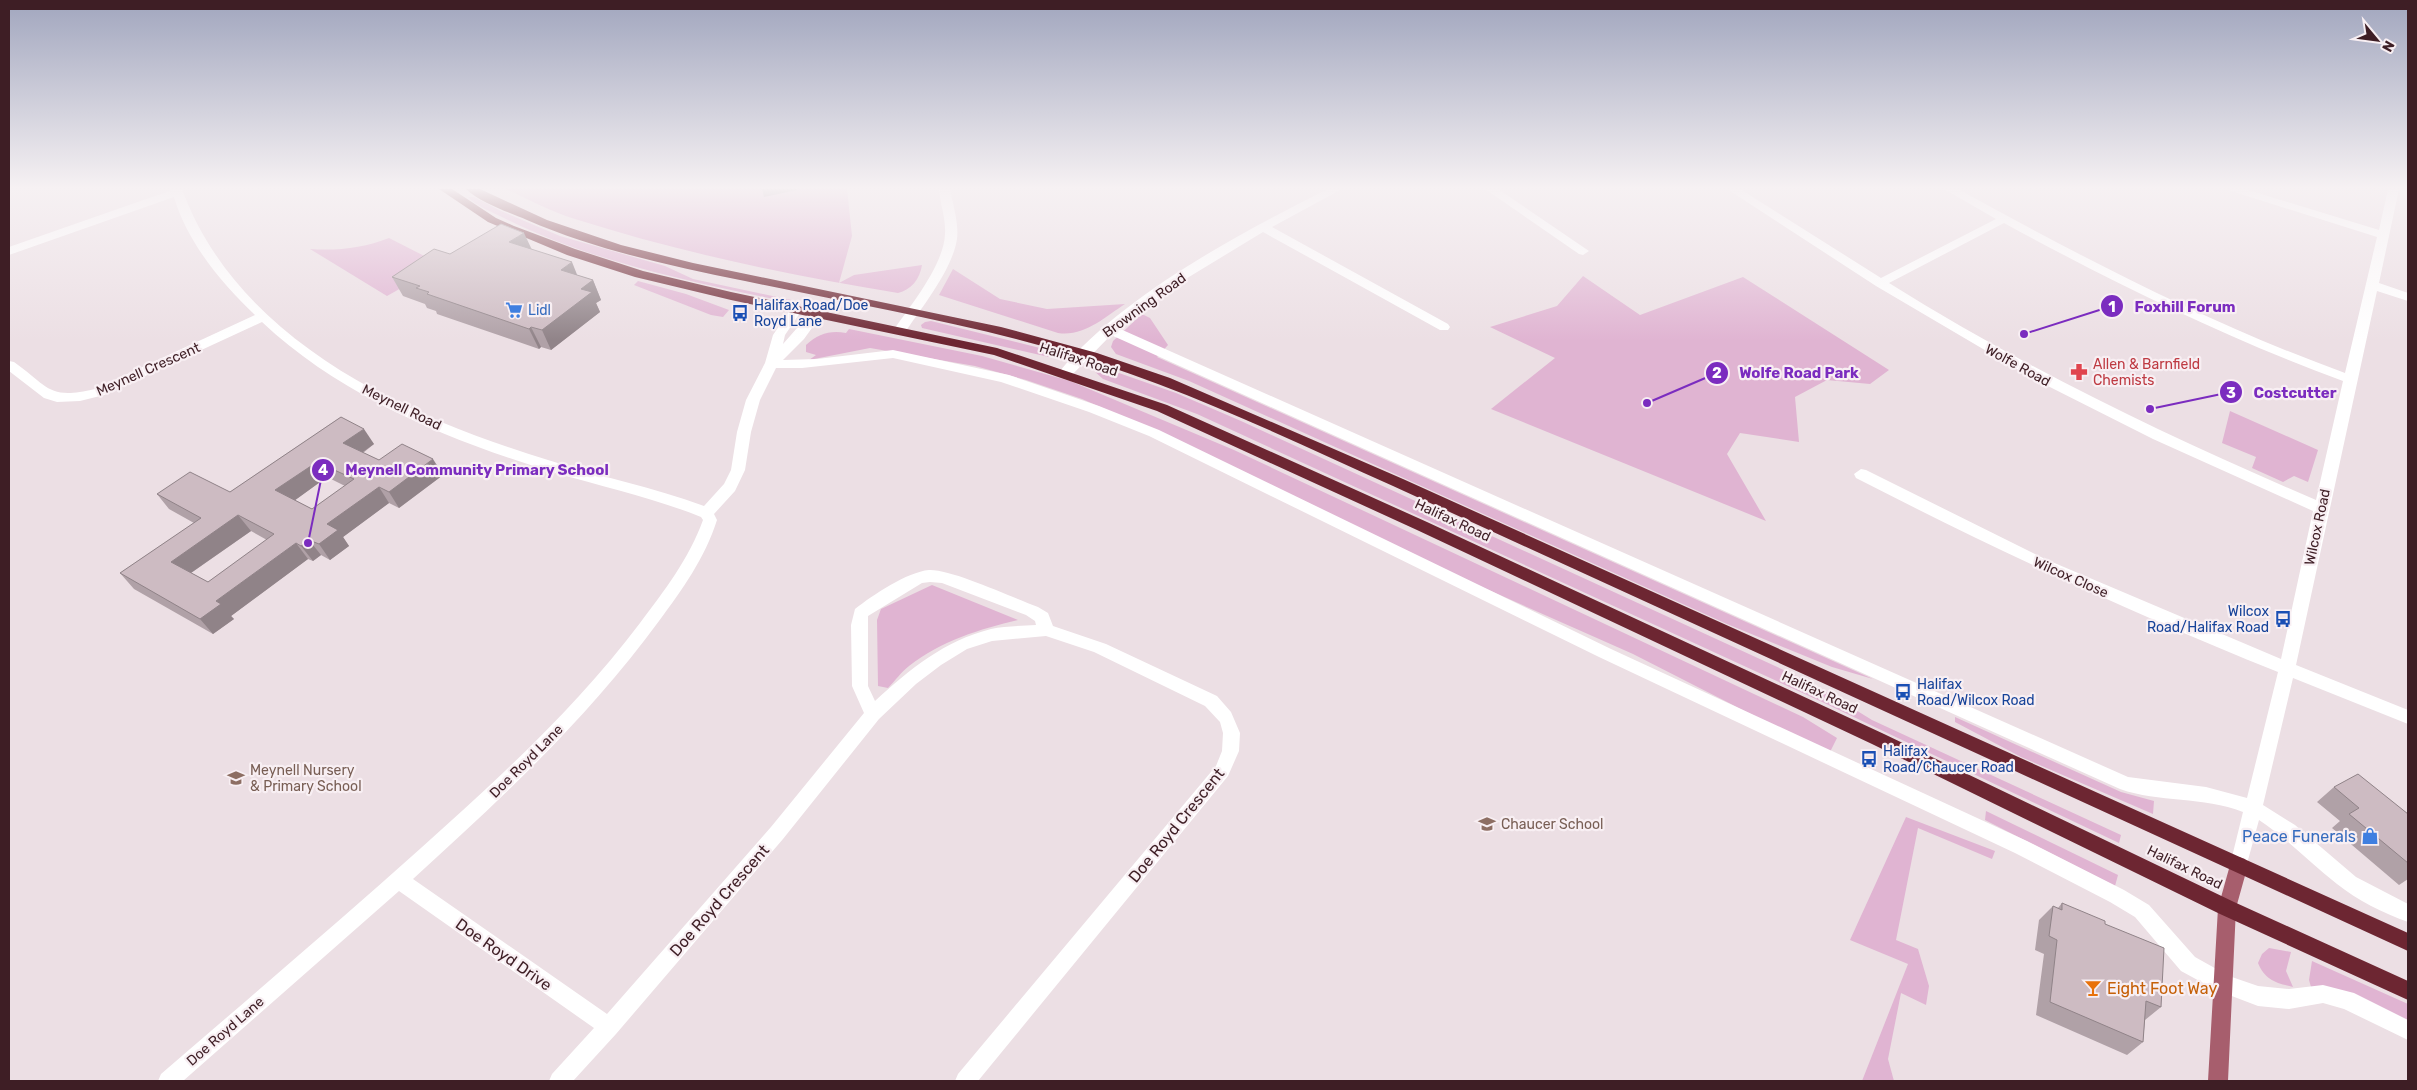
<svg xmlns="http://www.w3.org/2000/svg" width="2417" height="1090" viewBox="0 0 2417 1090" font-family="Rubik,sans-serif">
<rect width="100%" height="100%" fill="#ecdfe4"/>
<g fill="#e0b4d2">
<path d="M506,189H847L852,236L839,283L854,275L922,265C920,279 911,290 898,293C791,276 679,252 575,219C552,212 528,199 506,189Z"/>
<path d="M468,197H474L501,211L560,236L665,266L693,279L796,301L792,303C694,282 594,263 504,218C492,212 476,206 468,197Z"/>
<path d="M389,238L442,265L387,296L310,249C337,251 364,248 389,238Z"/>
<path d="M953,269L1000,299L1047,309L1125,304C1105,317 1084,337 1058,333L939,295Z"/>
<polygon points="1583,276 1640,315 1743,277 1889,370 1870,384 1827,380 1795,397 1799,442 1740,433 1727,454 1766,521 1491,409 1555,358 1490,327 1557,306"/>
<polygon points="638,281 686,294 729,310 723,317 711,315 634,285"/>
<polygon points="1142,314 1150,318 1168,345 1157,357 1873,679 1832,667 1727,624 1189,381 1116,354 1111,347 1113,341"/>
<polygon points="931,321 1040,348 1056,352 1057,355 1049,357 922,328 921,325 925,322"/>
<path d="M849,329L982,356L1070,381L1234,450L1803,717L1837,738L1829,754L1633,654L1430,564L1169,437L1082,399L1026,380L975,366L870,348L809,360L816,355L806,352V345C818,334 830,330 846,333Z"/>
<polygon points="1096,365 1176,393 1241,421 1812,683 1872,720 2121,835 2119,843 1820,701 1197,414 1103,379 1093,370"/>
<polygon points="2230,411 2318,450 2308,482 2294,476 2283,482 2252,468 2256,457 2222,443"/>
<path d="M932,585L1018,620C980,629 941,641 909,666C901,672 895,681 888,688L878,686L877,620L881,609Z"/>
<polygon points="1955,717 2121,792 2154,801 2153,814 2021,757 1955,722"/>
<polygon points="1986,811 2118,875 2115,886 1985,820"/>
<polygon points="1906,817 1995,851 1992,859 1918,828 1896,940 1918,949 1929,986 1926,1005 1901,993 1888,1059 1894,1081 1862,1081 1908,964 1850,940"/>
<path d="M2269,948L2291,952L2286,971L2293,987C2276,983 2265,980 2258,963L2262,954Z"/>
<polygon points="2312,961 2408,1004 2408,1023 2343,992 2311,987 2309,980"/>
</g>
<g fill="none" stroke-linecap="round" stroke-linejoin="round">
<g fill="#fff" fill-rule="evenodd">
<path d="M172,189H182C237,340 404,416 548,460C600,477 653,487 704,506L724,484L731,470L737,432L746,400L765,363L773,335L792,307L796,306L802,310L785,335L783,344L812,311H820L822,314L804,339L783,360L817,359L893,350L1009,375L1099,406L1159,430L1611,649L2027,841L2124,890L2149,905L2195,957L2229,976L2258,986L2289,989L2323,985L2354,993L2408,1020V1040L2344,1009L2323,1003L2289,1009L2258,1006L2216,990L2181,971L2135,917L2110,902L2015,853L1599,657L1149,436L1089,412L1001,382L893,358L802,368H776L760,400L751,432L745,470L735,491L714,514L717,520C705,558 682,590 659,621C588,718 501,799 413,879L607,1014L771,827L864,713L852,686L851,625L855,609C873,595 907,572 929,570C952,569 1013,598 1038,607L1048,613L1053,626L1106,644L1217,696L1231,712L1240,733L1239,751L1228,776L978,1081H955L958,1074L1216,766L1222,751L1223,733L1220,722L1205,706L1094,652L1046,636L992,641L967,649L941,665L916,684L879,719L783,839L616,1034L573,1081H549L552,1074L594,1028L399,891L183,1081H158L161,1074C248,999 336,924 421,848C499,778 577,707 640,623C664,591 689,559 703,520L701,517C654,498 604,487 556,473C451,441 343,398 262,322L104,395L80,401L57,402L44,398L9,371V361L14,362C49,387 48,400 95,389L255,315C222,284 187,242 174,197L9,255V247L172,190ZM930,582L942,583L1026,615L1035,621L1036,625C1022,626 1005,626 991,629C944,641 910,669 875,701L868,686V616L922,583Z"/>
<path d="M939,189H950C953,205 959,223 957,239C952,271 921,308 904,334H894L893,331C910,306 944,265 945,234C946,218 940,204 939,189Z"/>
<path d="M1328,189H1342L1272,227L1448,324L1450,327L1448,330H1440L1263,232L1184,280L1118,328L2128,777L2206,787L2247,798L2278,672C2134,614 1994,549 1856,478L1854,474L1861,469L1866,470L2045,559L2281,659L2313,511L2153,439L2034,379L1876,286L1727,189H1740L1881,278L1996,219L1944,189H1958C2083,258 2210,324 2345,373L2377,237L2231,191L2229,189H2245L2379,230L2388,189H2399L2379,283L2408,293V301L2377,291L2296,665L2408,710V724L2293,678L2263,805L2295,825L2356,877L2408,904V922C2383,913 2357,900 2337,884C2310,863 2288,839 2259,820L2245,871L2239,873L2233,871L2230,865L2243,812C2203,796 2159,803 2120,789L1111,335L1070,377H1060L1058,374L1060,371C1123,295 1240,233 1328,189ZM2004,223C2114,283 2226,338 2343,381L2316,500C2168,437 2025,368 1889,283Z"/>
<polygon points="1485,189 1498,189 1589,251 1583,255 1579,254"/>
</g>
<polygon fill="#a75e6d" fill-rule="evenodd" points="2239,857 2245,859 2248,865 2236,908 2228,1081 2208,1081 2218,908 2230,865 2233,859"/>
<g fill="#6d2632" fill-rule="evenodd">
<polygon points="439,189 452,189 496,218 514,226 575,249 643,271 731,292 997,348 1167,405 1427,522 1884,734 2234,902 2408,981 2408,1000 2220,914 1872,744 1417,530 1157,411 994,355 731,300 635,277 567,255 488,222"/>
<path d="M466,189H480L547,220L621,245L693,263L1001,327L1097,353L1170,378L1403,479L2408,933V951L1393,486C1278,434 1164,379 1042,346C944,319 844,302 745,281C671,266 596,250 527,220C508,212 481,203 466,189Z"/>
</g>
</g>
<g fill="#b0a1a7" fill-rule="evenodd">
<polygon points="531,249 577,275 593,280 601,300 596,303 600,312 551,350 541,347 539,349 437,314 436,311 427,308 425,304 403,296 392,277 450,254"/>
<path d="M341,417L374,444L363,453L379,460L443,475L399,508L389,503L343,537L349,546L330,560L321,555L313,561L308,559L231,616L234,619L213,634L134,589L120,573L194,523L169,509L157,494L230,492ZM327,477L345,486L312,509L295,500ZM251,531L267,540L208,582L191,573Z"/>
<polygon points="2334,787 2408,814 2408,879 2399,885 2332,828 2340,821 2317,802"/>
<polygon points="2062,903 2105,924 2161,1007 2145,1020 2143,1042 2127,1055 2036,1015 2044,954 2035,950 2039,920 2053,906 2058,908"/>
</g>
<g fill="#908388">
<polygon points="762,189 797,189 797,190 764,197"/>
<polygon points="524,233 533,252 509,242"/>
<polygon points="572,262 580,282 561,270"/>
<polygon points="593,280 601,300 596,303 600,312 551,350 542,330 581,289"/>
<polygon points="531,327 541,347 539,349 529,329"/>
<polygon points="364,429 374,444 353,459 343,443"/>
<polygon points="433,459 443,475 399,508 389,492"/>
<polygon points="317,462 327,477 287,506 275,490"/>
<polygon points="379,487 389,503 343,537 349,546 330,560 319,544 327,524"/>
<polygon points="238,515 251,531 185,577 171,562"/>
<polygon points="309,540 321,555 313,561 301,546"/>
<polygon points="296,543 308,559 231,616 234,619 213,634 200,619 216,601"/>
</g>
<g fill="#cdbbc2" stroke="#908388" fill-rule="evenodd">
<polygon points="501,224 524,233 509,242 572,262 561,270 593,280 581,289 592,292 542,330 531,327 529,329 427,294 429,292 416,288 420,286 392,277 434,249 450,254"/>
<path d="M341,417L364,429L343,443L379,460L402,444L433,459L389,492L379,487L327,524L338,530L319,544L309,540L301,546L296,543L216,601L221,604L200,619L120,573L201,518L157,494L190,472L230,492ZM317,462L354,479L312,509L275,490ZM238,515L274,534L208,582L171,562Z"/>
<polygon points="2358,774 2408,814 2408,863 2349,814 2359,808 2334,787"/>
<polygon points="2062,903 2105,921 2105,924 2164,948 2161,1007 2146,1001 2143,1042 2050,1002 2057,940 2049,936 2053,906 2062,910"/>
</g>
<linearGradient id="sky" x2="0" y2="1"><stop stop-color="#a1a6be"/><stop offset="0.55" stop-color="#f6f1f3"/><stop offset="1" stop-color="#f6f1f3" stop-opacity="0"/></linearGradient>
<rect width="2417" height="341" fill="url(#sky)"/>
<defs>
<g id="supermarket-bare" transform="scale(1.35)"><path d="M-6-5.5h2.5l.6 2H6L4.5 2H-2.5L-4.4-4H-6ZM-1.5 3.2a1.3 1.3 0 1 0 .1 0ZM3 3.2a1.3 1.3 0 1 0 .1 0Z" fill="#3f7fe0" stroke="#f8eff3" stroke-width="2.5" paint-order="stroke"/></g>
<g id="bus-bare" transform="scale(1.35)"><path d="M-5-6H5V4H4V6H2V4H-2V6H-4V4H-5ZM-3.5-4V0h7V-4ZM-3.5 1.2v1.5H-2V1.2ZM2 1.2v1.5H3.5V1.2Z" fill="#1a4fb4" stroke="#f8eff3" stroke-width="2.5" paint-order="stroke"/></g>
<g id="pharmacy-bare" transform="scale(1.35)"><path d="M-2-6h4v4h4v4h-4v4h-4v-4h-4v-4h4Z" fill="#e0444e" stroke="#f8eff3" stroke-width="2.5" paint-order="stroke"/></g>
<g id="school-bare" transform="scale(1.35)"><path d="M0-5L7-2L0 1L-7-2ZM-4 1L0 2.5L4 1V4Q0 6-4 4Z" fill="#8d6e63" stroke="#f8eff3" stroke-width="2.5" paint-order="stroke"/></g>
<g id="shop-bare" transform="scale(1.35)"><path d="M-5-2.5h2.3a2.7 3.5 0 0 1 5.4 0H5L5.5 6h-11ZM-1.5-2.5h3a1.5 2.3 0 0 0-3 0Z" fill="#3f7fe0" stroke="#f8eff3" stroke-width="2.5" paint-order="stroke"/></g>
<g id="bar-bare" transform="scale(1.35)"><path d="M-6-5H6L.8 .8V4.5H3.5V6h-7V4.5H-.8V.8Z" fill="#e8710a" stroke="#f8eff3" stroke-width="2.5" paint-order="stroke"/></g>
</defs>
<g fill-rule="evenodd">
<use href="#supermarket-bare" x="514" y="310"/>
<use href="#bus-bare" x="740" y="313"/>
<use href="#pharmacy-bare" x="2079" y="372"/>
<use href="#bus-bare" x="2283" y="619"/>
<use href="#bus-bare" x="1903" y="692"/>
<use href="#bus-bare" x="1869" y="759"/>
<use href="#school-bare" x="236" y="778"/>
<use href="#school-bare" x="1487" y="824"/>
<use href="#shop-bare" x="2370" y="836"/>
<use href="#bar-bare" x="2093" y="988"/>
</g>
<g text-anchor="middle" stroke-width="4.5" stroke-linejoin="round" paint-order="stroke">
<g font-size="14" fill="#164399" stroke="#f8eff3" text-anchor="start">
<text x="754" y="310">Halifax Road/Doe<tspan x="754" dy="16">Royd Lane</tspan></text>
<text x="2269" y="616" text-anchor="end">Wilcox<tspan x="2269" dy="16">Road/Halifax Road</tspan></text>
<text x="1917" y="689">Halifax<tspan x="1917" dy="16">Road/Wilcox Road</tspan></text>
<text x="1883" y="756">Halifax<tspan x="1883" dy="16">Road/Chaucer Road</tspan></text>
</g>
<g font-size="14" fill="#3e1e25" stroke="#f8eff3">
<text transform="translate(1144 305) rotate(-36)" y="5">Browning Road</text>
<text transform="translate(1079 359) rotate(18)" y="5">Halifax Road</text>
<text transform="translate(2018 365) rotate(29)" y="5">Wolfe Road</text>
<text transform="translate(148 369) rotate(-24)" y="5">Meynell Crescent</text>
<text transform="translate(402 407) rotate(26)" y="5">Meynell Road</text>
<text transform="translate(1453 520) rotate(25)" y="5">Halifax Road</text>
<text transform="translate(2317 527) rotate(-78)" y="5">Wilcox Road</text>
<text transform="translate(2071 577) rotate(24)" y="5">Wilcox Close</text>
<text transform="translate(1820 692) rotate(25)" y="5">Halifax Road</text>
<text transform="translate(526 761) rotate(-45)" y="5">Doe Royd Lane</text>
<text transform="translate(2185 867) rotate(26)" y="5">Halifax Road</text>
<text transform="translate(225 1031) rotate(-41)" y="5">Doe Royd Lane</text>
</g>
<g font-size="14" fill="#366cbe" stroke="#f8eff3" text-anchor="start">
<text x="528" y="315">Lidl</text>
</g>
<g font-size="14" fill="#be3a42" stroke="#f8eff3" text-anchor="start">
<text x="2093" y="369">Allen &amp; Barnfield<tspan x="2093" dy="16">Chemists</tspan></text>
</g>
<g font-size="14" fill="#785e54" stroke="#f8eff3" text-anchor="start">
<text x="250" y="775">Meynell Nursery<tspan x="250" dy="16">&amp; Primary School</tspan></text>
<text x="1501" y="829">Chaucer School</text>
</g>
<g font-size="16" fill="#3e1e25" stroke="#f8eff3">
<text transform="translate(1176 825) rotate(-51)" y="6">Doe Royd Crescent</text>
<text transform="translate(719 900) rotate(-49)" y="6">Doe Royd Crescent</text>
<text transform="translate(504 954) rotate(35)" y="6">Doe Royd Drive</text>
</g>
<g font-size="16" fill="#366cbe" stroke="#f8eff3" text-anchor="end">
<text x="2356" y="842">Peace Funerals</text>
</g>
<g font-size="16" fill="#c56008" stroke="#f8eff3" text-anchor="start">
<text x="2107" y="994">Eight Foot Way</text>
</g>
</g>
<path fill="none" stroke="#7b2cbf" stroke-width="2" d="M2024 334L2112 306M1647 403L1717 373M2150 409L2231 392M308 543L323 470"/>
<g fill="#7b2cbf" stroke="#f8eff3" stroke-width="2">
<circle cx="2024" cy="334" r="5"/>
<circle cx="1647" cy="403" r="5"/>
<circle cx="2150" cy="409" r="5"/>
<circle cx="308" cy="543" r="5"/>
<circle cx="2112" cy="306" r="12"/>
<circle cx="1717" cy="373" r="12"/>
<circle cx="2231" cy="392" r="12"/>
<circle cx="323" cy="470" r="12"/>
</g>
<g font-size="15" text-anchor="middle" font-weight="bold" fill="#fff">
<text x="2112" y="312">1</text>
<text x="1717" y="378">2</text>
<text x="2231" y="398">3</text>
<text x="323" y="475">4</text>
</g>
<g font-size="15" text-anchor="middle" font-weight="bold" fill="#7b2cbf" stroke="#f8eff3" stroke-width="4.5" stroke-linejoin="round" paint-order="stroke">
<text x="2185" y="312">Foxhill Forum</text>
<text x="1799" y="378">Wolfe Road Park</text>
<text x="2295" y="398">Costcutter</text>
<text x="477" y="475">Meynell Community Primary School</text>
</g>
<rect width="2417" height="1090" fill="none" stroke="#3e1e25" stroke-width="20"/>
<g transform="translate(2377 40) rotate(119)" stroke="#f8eff3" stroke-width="4" paint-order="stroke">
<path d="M0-4L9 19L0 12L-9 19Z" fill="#3e1e25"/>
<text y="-8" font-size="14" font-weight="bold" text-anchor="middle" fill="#3e1e25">N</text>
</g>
</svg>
